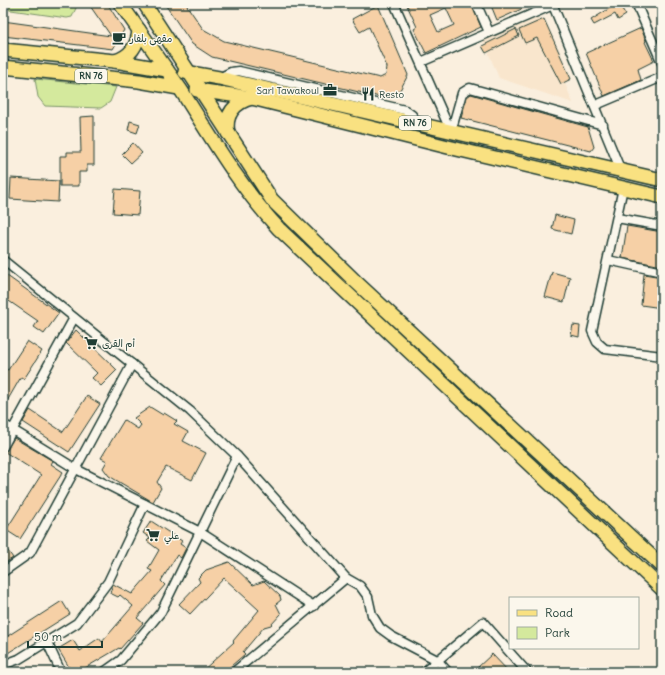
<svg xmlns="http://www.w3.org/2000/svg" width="665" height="675" viewBox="0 0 665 675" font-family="Delius,'Playpen Sans Arabic',sans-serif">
<rect width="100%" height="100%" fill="#faefde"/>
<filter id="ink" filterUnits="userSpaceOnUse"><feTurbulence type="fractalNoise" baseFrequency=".025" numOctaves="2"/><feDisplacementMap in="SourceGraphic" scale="8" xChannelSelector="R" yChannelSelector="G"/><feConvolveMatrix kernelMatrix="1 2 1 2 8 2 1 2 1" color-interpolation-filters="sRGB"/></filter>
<g filter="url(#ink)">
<polygon fill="#f9e6cd" points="538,18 573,103 499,78 483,40"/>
<g fill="#d4e99d" stroke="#7a9368">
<polygon points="3,3 72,3 76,8 72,17 67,18 4,9"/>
<polygon points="35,79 116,87 110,102 101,108 45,106 38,97"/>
</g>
<g fill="#f6d0a6" stroke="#1f3d34" fill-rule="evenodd">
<polygon points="88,3 107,3 124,30 113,49 3,36 3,21 111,36"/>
<polygon points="164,3 185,3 203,29 224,41 380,78 386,75 387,67 369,27 360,32 352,19 378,5 408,75 400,90 384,98 212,57 192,44"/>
<path d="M406,3H471L481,27L426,53L414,29L417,27ZM446,8L454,25L438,32L430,15Z"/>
<polygon points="490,3 535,3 497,20"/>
<polygon points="618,3 626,15 618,20 615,14 594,25 591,20"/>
<polygon points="544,19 571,79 561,84 537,38 525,43 519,30"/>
<polygon points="641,28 646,41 645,42 654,61 638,69 641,80 604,96 586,53"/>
<polygon points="516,29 519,36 486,53 482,46"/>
<polygon points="471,94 588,127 594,147 591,151 461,118 467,97"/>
<polygon points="94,116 94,165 87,165 87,172 79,172 79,186 60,186 60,156 67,156 67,152 81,152 80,117"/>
<polygon points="130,121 140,124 137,133 128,130"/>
<polygon points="133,143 142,153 131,163 122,154"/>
<polygon points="11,178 59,181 58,202 10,199"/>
<polygon points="115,189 140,191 138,215 113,213"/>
<polygon points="555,215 574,220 571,234 552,229"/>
<polygon points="627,226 662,232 662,266 622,258"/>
<polygon points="552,272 570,277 564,302 545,297"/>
<polygon points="3,273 59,313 44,334 34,327 38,321 3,297"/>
<polygon points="644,274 662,277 662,308 641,305"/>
<polygon points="573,325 580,326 579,337 571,335"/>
<polygon points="76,330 117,370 101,386 92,378 97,373 66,343"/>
<polygon points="27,341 42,351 24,379 21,377 3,408 3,368 8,370"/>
<polygon points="87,396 100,404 69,452 23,422 30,410 63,432"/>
<polygon points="150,407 163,415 164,413 177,421 174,424 188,432 183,441 206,453 192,480 166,467 157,482 161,488 153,502 109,476 103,468 107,461 101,458 124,420 138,429 141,425 134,418"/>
<polygon points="14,438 53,461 51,464 63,472 20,539 6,530 41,475 5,452"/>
<polygon points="151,521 182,541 180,544 186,548 181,558 177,555 161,581 165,585 137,618 143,623 120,649 119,648 85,668 87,672 72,672 58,649 73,640 80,651 99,638 102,642 133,606 120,595 118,597 110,593 113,584 132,594 152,571 148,569 159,550 147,541 150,538 143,533"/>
<polygon points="3,544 13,558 3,564"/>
<polygon points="229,562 253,585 264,581 280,596 281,600 276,604 281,614 271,625 264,627 243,652 245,654 224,672 201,672 234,642 233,641 259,610 224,578 190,614 179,604 200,582 198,578 206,570"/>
<polygon points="62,601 70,614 3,656 3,639"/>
<polygon points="492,654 509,672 481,672 477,668"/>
</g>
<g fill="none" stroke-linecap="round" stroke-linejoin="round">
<g stroke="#1f3d34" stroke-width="11">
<g id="minor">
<polyline points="394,3 451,132"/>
<polyline points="476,3 489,32"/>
<polyline points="552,3 621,171"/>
<polyline points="636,3 662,63"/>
<polyline points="421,62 553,5"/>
<polyline points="219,78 231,72 239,71 405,110 412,115 417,123"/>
<polyline points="596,105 662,77"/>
<polyline points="451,132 462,93 470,88 603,125"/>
<polyline points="623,188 592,331 597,342 605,349 662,356"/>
<polyline points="617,218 662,226"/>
<polyline points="3,260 190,411 237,456 346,578 360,586 368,597 372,615 380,628 391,636 437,660 448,672"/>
<polyline points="608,260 662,272"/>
<polyline points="3,424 76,469 200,532 237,456"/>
<polyline points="3,447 74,318"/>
<polyline points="3,572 30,553 132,364"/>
<polyline points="47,642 61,672"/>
<polyline points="3,665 19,659 77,623 108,582 145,504"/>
<polyline points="104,672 121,660 161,612 200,532 314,606"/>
<polyline points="234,672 346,578"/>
<polyline points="424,672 483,622 527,672"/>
</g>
</g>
<g stroke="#1f3d34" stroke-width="16">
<g id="primary">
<path d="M120,3C140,32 161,61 181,90C212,139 240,187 279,229L662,589"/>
<polyline points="144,3 272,200 355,281 662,566"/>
<path d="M115,61C130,57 138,45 139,30"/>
<polyline points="185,72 219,78 662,180"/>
<polyline points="197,90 252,98 448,147 662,197"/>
<path d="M228,133C224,115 235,102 252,98"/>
</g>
</g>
<g stroke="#1f3d34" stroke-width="16">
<g id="trunk">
<polyline points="3,50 115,61 167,70"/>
<polyline points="3,67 139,81 179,88"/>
</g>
</g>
<use href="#minor" stroke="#fbf7ec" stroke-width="8"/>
<use href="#primary" stroke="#f9e181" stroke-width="13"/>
<use href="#trunk" stroke="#f9e181" stroke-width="13"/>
</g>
</g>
<defs>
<g id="cafe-bare" transform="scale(1.08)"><path d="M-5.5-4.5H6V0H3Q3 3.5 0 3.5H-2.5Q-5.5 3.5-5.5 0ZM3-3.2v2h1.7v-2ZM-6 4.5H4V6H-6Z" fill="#1f3d34" stroke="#fbf7ec" stroke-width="2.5" paint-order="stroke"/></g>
<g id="office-bare" transform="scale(1.08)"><path d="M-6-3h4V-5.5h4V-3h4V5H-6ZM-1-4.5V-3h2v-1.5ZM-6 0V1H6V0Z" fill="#1f3d34" stroke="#fbf7ec" stroke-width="2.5" paint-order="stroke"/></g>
<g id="restaurant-bare" transform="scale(1.08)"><path d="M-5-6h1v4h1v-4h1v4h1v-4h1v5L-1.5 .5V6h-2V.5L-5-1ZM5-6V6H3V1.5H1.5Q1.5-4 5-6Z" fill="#1f3d34" stroke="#fbf7ec" stroke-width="2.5" paint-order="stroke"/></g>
<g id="supermarket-bare" transform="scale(1.08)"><path d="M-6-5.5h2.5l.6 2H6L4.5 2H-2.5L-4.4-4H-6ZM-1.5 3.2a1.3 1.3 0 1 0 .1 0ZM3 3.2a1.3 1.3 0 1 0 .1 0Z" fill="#1f3d34" stroke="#fbf7ec" stroke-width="2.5" paint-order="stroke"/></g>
</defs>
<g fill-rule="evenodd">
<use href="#cafe-bare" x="119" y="38"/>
<use href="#office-bare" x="330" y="90"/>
<use href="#restaurant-bare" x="368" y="94"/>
<use href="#supermarket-bare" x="91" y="343"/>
<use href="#supermarket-bare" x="153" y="535"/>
</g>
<g text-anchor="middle" stroke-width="3" stroke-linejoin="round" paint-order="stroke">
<g fill="#fbf7ec" stroke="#61756b" stroke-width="1">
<rect x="75" y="69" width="32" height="14" rx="3"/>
<rect x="399" y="116" width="32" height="14" rx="3"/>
</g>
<g font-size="9" font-weight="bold" fill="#1f3d34">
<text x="91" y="79">RN 76</text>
<text x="415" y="126">RN 76</text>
</g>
<g font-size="10" fill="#1f3d34" stroke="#fbf7ec" text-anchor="start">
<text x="130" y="42">مقهى بلفار</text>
<text x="319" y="94" text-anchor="end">Sarl Tawakoul</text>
<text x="379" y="98">Resto</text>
<text x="102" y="347">أم القرى</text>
<text x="164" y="539">علي</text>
</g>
</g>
<rect width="665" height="675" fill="none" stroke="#fbf7ec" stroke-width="16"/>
<rect x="8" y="8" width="649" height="659" fill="none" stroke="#1f3d34" stroke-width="1.5" filter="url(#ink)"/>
<rect x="509" y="597" width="130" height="52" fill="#fbf7ec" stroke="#a3ada2"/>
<rect x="517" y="610" width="20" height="6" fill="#f9e181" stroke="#a3ada2"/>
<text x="545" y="617" font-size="12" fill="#1f3d34">Road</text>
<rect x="517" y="627" width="20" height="12" fill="#d4e99d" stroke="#a3ada2"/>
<text x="545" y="637" font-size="12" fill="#1f3d34">Park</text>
<path d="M28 641v6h74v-6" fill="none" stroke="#1f3d34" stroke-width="2"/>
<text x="34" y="641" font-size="12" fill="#1f3d34" stroke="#fbf7ec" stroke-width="3" paint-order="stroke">50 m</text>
</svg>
